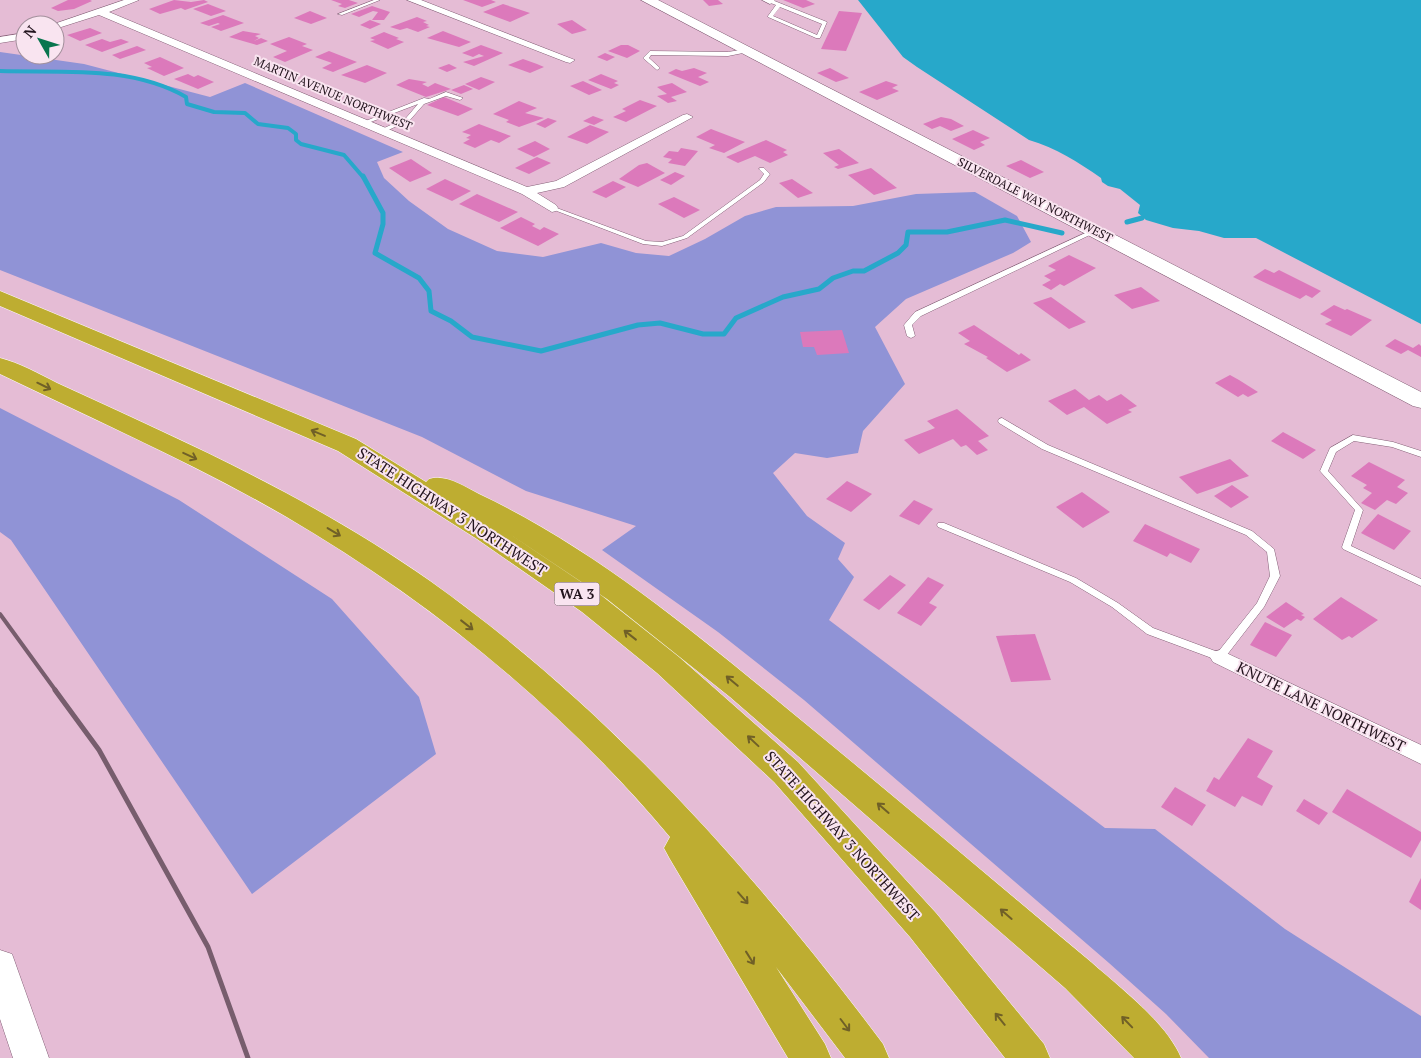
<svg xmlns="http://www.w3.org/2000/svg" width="1421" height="1058" viewBox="0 0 1421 1058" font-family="'PT Serif',serif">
<rect width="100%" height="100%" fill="#e5bcd5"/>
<g fill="#9093d6">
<polygon points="0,52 84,64 210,97 245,83 403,152 377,162 384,178 409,201 448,229 497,251 543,257 601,243 636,253 669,256 705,239 745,216 776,207 853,206 916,194 975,192 1017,216 1031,242 1013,253 906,299 875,327 905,384 863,431 858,453 827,458 795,453 773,473 807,516 845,543 838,559 854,577 829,620 1105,828 1155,829 1285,929 1421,1016 1421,1058 1209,1058 1166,1014 1109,963 804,700 718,632 602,550 636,526 526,491 422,437 0,270"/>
<polygon points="0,408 179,500 332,599 419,697 436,754 252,894 11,540 0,532"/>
</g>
<path fill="#27a8ca" d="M858,0H1421V324L1256,238H1224L1199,231L1173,228L1146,220L1138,213L1140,205L1120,189L1108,186L1102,182L1101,178C1078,162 1056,148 1029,140L917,67L903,57Z"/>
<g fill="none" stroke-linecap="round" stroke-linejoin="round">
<path stroke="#27a8ca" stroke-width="4" d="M0,71C62,73 130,65 186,97L187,104L214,112L245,113L258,124L288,128L296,134V140L301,144L344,155L363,177"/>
<g stroke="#27a8ca" stroke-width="5">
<polyline points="363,176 383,213 383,224 375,253 419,278 429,291 431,311 451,321 472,337 541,351 638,325 660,323 703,334 724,334 736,318 783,297 819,289 833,278 853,271 864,271 898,253 906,245 908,232 947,232 1005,220 1062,233"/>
<polyline points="1127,222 1142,218"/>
</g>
</g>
<g fill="#dc79bb">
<polygon points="68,0 90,0 92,1 74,9 58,11 51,8"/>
<polygon points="174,0 191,2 204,0 208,2 185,10 181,8 160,14 149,9"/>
<polygon points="331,0 349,0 358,3 345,8 338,6 342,4"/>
<polygon points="463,0 491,0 496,2 482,7"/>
<polygon points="703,0 718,0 723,4 709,6"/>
<polygon points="783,0 806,0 815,4 803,8"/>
<polygon points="208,4 226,11 211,16 193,9"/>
<polygon points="503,4 530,13 510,22 483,12"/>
<polygon points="372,6 390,12 384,20 372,20 378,12 373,11 359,17 351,14"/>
<polygon points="310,11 327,18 311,24 294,18"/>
<polygon points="839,11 862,13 846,51 821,49"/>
<polygon points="223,15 244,23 221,31 211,27 220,24 218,23 209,26 200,23"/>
<polygon points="417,17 427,21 423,22 429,25 426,26 430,27 418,32 407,28 400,30 390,27"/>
<polygon points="370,20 381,24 370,29 360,25"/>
<polygon points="572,20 587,30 572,34 557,24"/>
<polygon points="90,28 102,33 80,41 67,35"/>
<polygon points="243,31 261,34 255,36 259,38 254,41 261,38 268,41 257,45 229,37"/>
<polygon points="443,31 471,42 459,47 427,38"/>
<polygon points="384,32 399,38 396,39 404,42 388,49 370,41 375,40 370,38"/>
<polygon points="289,37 307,44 302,46 313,50 285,62 273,57 287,51 270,44"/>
<polygon points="102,39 110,42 121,39 129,42 102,52 85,45"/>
<polygon points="481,45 503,53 474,66 463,62 484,56 479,54 473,57 462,53"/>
<polygon points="621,45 628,45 640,51 627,58 608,51"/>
<polygon points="137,46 146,50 120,59 112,55"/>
<polygon points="329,51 357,62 333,72 322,68 332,63 315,57"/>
<polygon points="605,53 615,57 607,61 597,57"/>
<polygon points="160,57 184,68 164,76 147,68 152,67 144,63"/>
<polygon points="523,59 537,64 544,67 530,73 508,65"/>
<polygon points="449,64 457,68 447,72 438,68"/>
<polygon points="367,65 387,73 365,83 341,75"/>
<polygon points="694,68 707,73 698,77 709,82 700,86 668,73 676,69 682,71"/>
<polygon points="830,68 849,78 836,82 817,73"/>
<polygon points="188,74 194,77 198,75 214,82 198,89 174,79"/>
<polygon points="601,74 618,81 614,83 619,85 611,89 588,80"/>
<polygon points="481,77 495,82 479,90 465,84"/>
<polygon points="409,79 427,82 422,84 428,87 435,83 451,89 426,97 396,85"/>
<polygon points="583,81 602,90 589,95 570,86"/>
<polygon points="886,81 898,85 892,88 899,91 877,100 859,92"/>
<polygon points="672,83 687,92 671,97 677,101 668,103 657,96 667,94 657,87"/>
<polygon points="464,85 473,89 461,94 451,90"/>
<polygon points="444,97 473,109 458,116 427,105"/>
<polygon points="640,100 657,106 626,122 613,117 626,111 622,109"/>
<polygon points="519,101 537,108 525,113 544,118 519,127 506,122 509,120 493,114"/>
<polygon points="593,116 604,120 594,125 583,121"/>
<polygon points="941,117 951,119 964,126 951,131 940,126 932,129 923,124"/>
<polygon points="548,118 557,121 545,128 536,124"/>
<polygon points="479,124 511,136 499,143 491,140 475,148 463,143 470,139 466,138 471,135 462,132"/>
<polygon points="590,125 609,132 587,144 567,137"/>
<polygon points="711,129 745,142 724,153 709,148 715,145 696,137"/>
<polygon points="973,130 990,138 980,142 985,145 974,150 952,139"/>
<polygon points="766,140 787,150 783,152 788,155 770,163 755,156 738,163 726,157"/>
<polygon points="535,141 550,149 534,157 517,149"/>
<polygon points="681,148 698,151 685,166 668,163 672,159 663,157 669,151 678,152"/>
<polygon points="839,149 859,163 838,169 834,167 839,165 823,153"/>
<polygon points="537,157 551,163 529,174 515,168"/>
<polygon points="411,159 432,173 410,182 389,168"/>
<polygon points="1021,160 1044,172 1030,178 1006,166"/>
<polygon points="647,163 665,173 638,187 619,179 639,165"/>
<polygon points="871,168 897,188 874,195 848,175"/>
<polygon points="675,172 685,176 671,185 660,180"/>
<polygon points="445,179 471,191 452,201 426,189"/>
<polygon points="792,179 813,193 798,198 779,183"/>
<polygon points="613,181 626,187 606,198 592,192"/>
<polygon points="477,194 518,212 499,222 459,204"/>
<polygon points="674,197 700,210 684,218 658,204"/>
<polygon points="521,217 535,224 532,226 540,230 544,227 559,234 538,246 500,228"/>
<polygon points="1069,255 1096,268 1064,286 1060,284 1051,290 1042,285 1051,280 1044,276 1056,270 1048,266"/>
<polygon points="1265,269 1274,273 1279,270 1321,291 1312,298 1306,295 1300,299 1253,277"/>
<polygon points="1141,287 1160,301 1132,309 1114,295"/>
<polygon points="1051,297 1086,322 1069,329 1033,303"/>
<polygon points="1334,305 1345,310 1347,309 1372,320 1351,336 1325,324 1332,320 1320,314"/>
<polygon points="974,325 1019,355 1021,353 1031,360 1007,372 986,358 988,357 964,344 970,341 958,333"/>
<polygon points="842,330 849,353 817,355 814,347 803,347 800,332"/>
<polygon points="1395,339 1413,348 1419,344 1421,346 1421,357 1408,350 1401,354 1385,346"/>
<polygon points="1230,375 1239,380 1258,392 1248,397 1243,394 1238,397 1215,383"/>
<polygon points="1075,389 1089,400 1099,395 1107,401 1121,394 1137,406 1128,410 1132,412 1107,424 1084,407 1067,415 1048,401"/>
<polygon points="957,409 989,436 978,441 988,450 977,455 966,445 961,447 953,439 919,454 904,440 935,428 927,421"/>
<polygon points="1283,432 1316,450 1303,459 1271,441"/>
<polygon points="1230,459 1249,476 1197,494 1179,477"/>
<polygon points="1369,462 1405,480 1397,487 1408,493 1396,504 1387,500 1375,510 1361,503 1372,493 1363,488 1367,485 1351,476"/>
<polygon points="847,481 872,494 851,512 826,499"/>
<polygon points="1232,485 1249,497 1231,508 1214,496"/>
<polygon points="1082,492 1110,512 1083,528 1056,507"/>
<polygon points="914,500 933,509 919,525 899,516"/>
<polygon points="1378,514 1411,531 1394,550 1361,533"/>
<polygon points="1145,524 1200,549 1191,563 1170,553 1167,557 1133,541"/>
<polygon points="890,575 906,585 879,610 863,600"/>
<polygon points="928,577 944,585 929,603 937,607 921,626 897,613"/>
<polygon points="1341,597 1378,620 1352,638 1349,636 1342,640 1313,619"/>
<polygon points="1286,602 1304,614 1301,615 1305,617 1301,621 1297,619 1284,628 1266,617"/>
<polygon points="1265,622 1292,635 1276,657 1250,645"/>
<polygon points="1035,634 1051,680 1011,682 996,636"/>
<polygon points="1248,738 1273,751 1257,777 1273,786 1262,806 1242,796 1235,807 1206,791 1214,777 1219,780"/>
<polygon points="1175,787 1206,805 1192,826 1161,807"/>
<polygon points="1347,789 1421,832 1421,840 1411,858 1332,812"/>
<polygon points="1304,799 1328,813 1319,825 1296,811"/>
<polygon points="1421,878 1421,910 1409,902"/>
</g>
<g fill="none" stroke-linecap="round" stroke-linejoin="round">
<g stroke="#846077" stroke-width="1">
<g id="lane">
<polygon points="374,0 380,0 342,15 338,14"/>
<path d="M768,0H772L827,22L820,38H816L768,17V16L776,5L768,2ZM780,7L822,24L817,35L773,16Z"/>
<polygon points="746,49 748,50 748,52 728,56 651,55 649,58 660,68 657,70 643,58 650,51 728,52"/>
<polygon points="446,92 463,98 460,100 446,96 424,104 410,120 384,132 381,130 382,129 406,118 418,104 368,123 363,122 424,98 429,99"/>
<polygon points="760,168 764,168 770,174 764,182 687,238 662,246 643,244 549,208 554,207 646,241 662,242 683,236 760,180 764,174 759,169"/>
<polygon points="1094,229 1097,231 1096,232 921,316 912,325 915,336 911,338 907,336 904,325 915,312"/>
<polygon points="1002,418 1048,445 1252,531 1274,549 1280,576 1264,607 1223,660 1220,661 1217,660 1147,634 1112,607 1070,582 938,527 937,525 938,523 944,523 1076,578 1118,603 1153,628 1218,652 1257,603 1270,576 1267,552 1246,535 1042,449 999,423 998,421 999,419"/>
<polygon points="1353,435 1393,442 1421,451 1421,457 1392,447 1354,441 1336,452 1328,471 1363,510 1351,546 1421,579 1421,586 1343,549 1342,547 1355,510 1320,471 1330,448"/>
</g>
</g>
<g stroke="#846077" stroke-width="1">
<g id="street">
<polygon points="124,0 139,0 109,12 527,187 556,181 683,115 687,114 693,117 564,187 537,193 556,205 558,208 556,211 552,212 522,194 99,15 55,29 55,25 51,25"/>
<polygon points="407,0 421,0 575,60 570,63 566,62"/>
<polygon points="762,0 774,0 775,1 770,4"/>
<polygon points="25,33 25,39 0,43 0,37"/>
<polygon points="1220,650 1421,745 1421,764 1213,662 1210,657 1213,652"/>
</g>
</g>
<g stroke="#846077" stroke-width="1">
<g id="secondary">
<polygon points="641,0 658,0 1421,392 1421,408 1413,406"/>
<polygon points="0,950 12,954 49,1058 13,1058 0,1019"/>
</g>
</g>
<g stroke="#fff" stroke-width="1">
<g id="highway">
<path d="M0,291L356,439L426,482L429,479C446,474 463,486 479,494C591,547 689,628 785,707C888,791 989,877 1091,962C1120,988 1166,1022 1181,1058H1134L1065,988L730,697L607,599L508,533L602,596L679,657L798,762L936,913L1044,1044L1050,1058H1005L910,937L774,782L657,673L582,612L477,539L338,451L0,306Z"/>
<path d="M0,358C20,363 39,374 57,383C92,399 127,415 161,431C254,474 346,522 430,581C607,707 753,870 883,1044L889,1058H845L776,967L825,1044L831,1058H788L670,859L664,848L670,837C562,708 429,600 285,516C193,463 95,420 0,374Z"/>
</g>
</g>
<use href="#lane" fill="#fff" fill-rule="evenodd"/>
<use href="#street" fill="#fff" fill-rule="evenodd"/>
<use href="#secondary" fill="#fff" fill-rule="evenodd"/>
<use href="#highway" fill="#bead31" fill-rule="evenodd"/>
<polyline stroke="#775d6d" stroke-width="4" points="0,614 56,691"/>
<polyline stroke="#775d6d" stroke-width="5" points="55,690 99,750 208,947 248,1058"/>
</g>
<defs><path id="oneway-shaft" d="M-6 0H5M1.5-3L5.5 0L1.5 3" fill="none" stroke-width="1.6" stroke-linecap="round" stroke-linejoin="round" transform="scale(1.25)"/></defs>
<g stroke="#706027">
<use href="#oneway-shaft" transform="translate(44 386) rotate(26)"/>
<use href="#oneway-shaft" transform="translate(318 433) rotate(-157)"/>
<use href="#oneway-shaft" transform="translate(190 456) rotate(25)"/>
<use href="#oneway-shaft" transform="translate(334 532) rotate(31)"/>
<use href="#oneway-shaft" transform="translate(467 625) rotate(38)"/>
<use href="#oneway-shaft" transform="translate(630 635) rotate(-142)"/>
<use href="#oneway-shaft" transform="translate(732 681) rotate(-140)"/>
<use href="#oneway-shaft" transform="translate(753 741) rotate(-137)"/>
<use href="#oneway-shaft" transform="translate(883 808) rotate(-139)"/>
<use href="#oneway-shaft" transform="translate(743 898) rotate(49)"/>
<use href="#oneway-shaft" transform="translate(1006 914) rotate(-139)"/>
<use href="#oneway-shaft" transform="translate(750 958) rotate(58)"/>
<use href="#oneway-shaft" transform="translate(1000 1019) rotate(-129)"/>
<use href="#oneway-shaft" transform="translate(1127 1022) rotate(-134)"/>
<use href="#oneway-shaft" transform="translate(845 1025) rotate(53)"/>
</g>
<g text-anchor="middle" stroke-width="4" stroke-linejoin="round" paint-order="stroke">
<g font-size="12" fill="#22131d" stroke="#f9e4f0">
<text transform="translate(333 94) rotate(23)" y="4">MARTIN AVENUE NORTHWEST</text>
<text transform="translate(1035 200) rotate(27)" y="4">SILVERDALE WAY NORTHWEST</text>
</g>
<rect fill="#f9e4f0" stroke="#62525c" stroke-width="1" x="554.5" y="582.5" width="45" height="23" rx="4"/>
<g font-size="14" font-weight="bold" fill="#22131d">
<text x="577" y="599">WA 3</text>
</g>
<g font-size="15" fill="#22131d" stroke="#f9e4f0">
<text transform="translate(452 512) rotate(33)" y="5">STATE HIGHWAY 3 NORTHWEST</text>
<text transform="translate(1321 707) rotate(26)" y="5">KNUTE LANE NORTHWEST</text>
<text transform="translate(842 836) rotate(48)" y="5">STATE HIGHWAY 3 NORTHWEST</text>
</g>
</g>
<g transform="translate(40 40) rotate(309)"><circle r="24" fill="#f9e4f0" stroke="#a3909c"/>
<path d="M0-4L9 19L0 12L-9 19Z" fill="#09754e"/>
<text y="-8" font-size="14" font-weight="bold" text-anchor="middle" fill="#22131d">N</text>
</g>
</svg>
